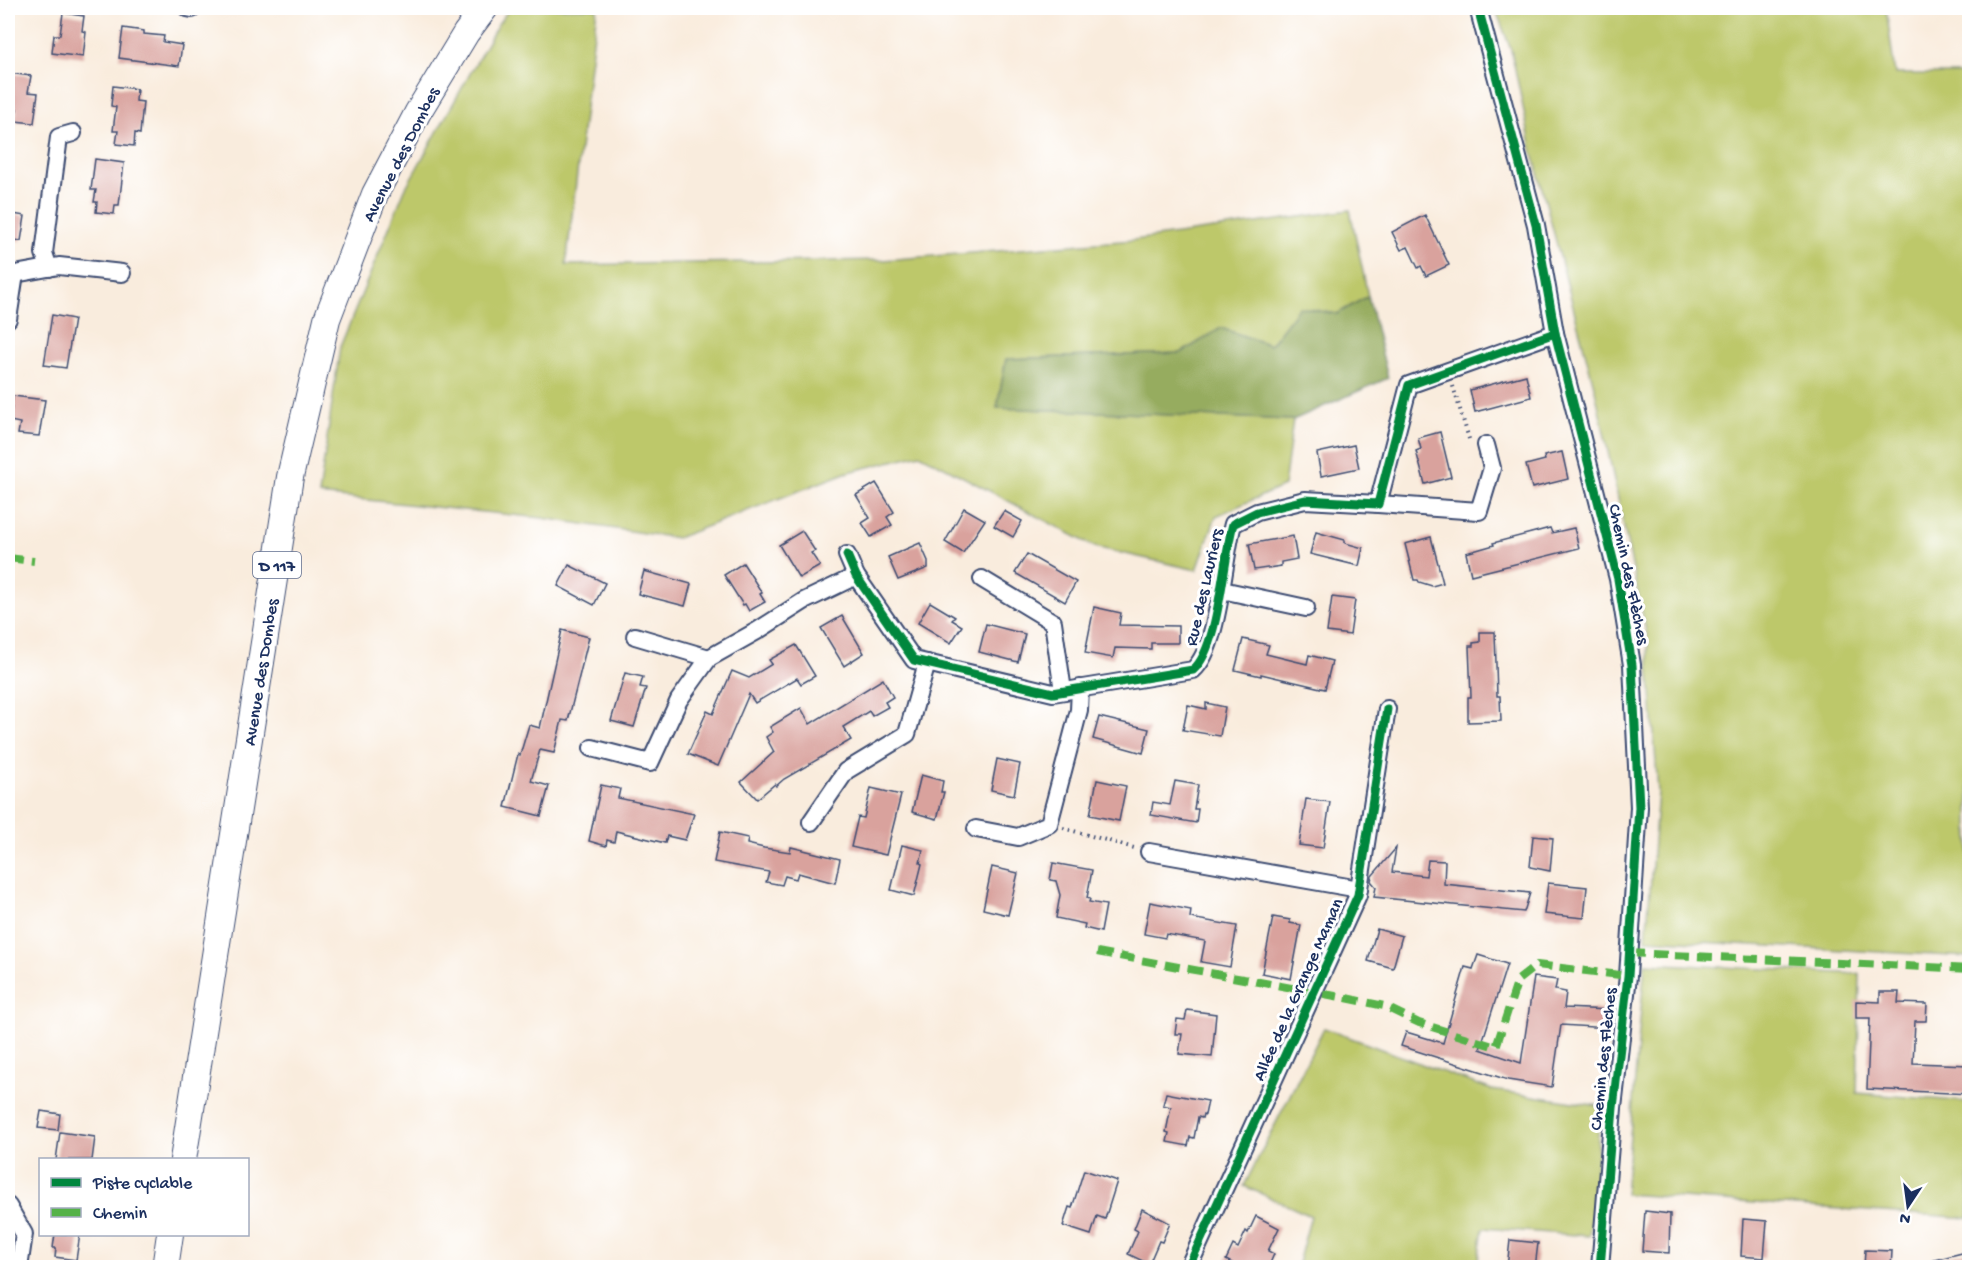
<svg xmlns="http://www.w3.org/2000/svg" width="1977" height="1275" viewBox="0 0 1977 1275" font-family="'Gochi Hand',sans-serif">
<rect width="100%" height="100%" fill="#fff"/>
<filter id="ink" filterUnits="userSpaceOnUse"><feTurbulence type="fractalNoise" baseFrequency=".0167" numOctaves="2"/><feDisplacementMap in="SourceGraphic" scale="12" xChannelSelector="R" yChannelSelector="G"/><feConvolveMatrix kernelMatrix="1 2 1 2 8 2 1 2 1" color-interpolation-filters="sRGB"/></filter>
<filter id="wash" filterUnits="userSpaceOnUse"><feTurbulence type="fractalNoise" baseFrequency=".008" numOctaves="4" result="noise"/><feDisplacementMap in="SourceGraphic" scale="24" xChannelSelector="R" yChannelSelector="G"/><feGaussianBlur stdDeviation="1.35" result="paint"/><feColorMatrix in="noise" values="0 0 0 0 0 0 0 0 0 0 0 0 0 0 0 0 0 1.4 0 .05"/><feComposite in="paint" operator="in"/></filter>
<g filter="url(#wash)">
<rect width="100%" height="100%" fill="#f9ecdd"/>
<g fill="#bdc86a" stroke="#6c7c64" stroke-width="1.5">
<polygon points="510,8 597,8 566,265 883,260 1134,240 1350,210 1368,296 1337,314 1299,308 1270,345 1221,328 1181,353 1006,359 997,408 1293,420 1284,486 1216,516 1197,570 1095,547 920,454 845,473 677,538 542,518 319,495 340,347 405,189 498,24"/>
<polygon points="1495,8 1886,8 1895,74 1969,74 1969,957 1646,939 1658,792 1647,636 1595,390 1532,150 1511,50"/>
<polygon points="1645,963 1860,974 1857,1093 1969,1102 1969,1218 1625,1194"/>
<polygon points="1324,1028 1492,1090 1600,1106 1594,1205 1589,1236 1483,1228 1477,1267 1297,1267 1311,1216 1244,1186"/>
</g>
<polygon fill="#96ac5e" stroke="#586e5e" stroke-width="1.5" points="1368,296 1388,378 1293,420 997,408 1006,359 1181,353 1221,328 1270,345 1299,307 1337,314"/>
<g id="blocks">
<g fill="#d9a29d">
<polygon points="63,13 84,16 82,31 86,32 83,57 52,53 54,35 60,35"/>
<polygon points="123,28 144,31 144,34 164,36 163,42 182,45 179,66 119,58"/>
<polygon points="8,73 31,76 28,92 38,93 34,123 15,121 17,109 11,109 13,100 8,99"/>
<polygon points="113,86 137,89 136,101 143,102 140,134 135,133 134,146 116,144 118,131 113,131 116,107 111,106"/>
<polygon points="95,159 124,163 119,205 115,205 114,214 96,212 97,202 94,202 96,190 91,190"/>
<polygon points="8,213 25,216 21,241 8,239"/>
<polygon points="1425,215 1449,265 1426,276 1421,266 1418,268 1408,247 1401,250 1392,232"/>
<polygon points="52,315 74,319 66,368 44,365"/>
<polygon points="1526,375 1531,397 1475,412 1470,390"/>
<polygon points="13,396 45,400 39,436 18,434 20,423 10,421"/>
<polygon points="1440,432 1451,477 1425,484 1416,451 1421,449 1418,438"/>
<polygon points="1354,445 1359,468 1321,476 1317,453"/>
<polygon points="1562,452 1568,479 1532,488 1526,465 1545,460 1544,456"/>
<polygon points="876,483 894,512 887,517 892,525 871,537 862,523 870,518 856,495"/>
<polygon points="964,508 985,520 963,553 945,542"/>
<polygon points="1004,511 1022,521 1013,537 994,526"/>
<polygon points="1550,528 1552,533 1574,528 1579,548 1471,575 1466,553 1494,545 1493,543"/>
<polygon points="802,531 815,551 811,553 820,566 799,578 779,545"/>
<polygon points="1316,532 1345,540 1345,543 1363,548 1359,566 1310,554"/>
<polygon points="1293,536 1297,559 1281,562 1281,566 1254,570 1249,544"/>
<polygon points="1431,537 1443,583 1432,586 1419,582 1418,580 1414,580 1405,544"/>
<polygon points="920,543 928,561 928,568 898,580 888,557"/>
<polygon points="1027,554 1076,582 1065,602 1015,573"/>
<polygon points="743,563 762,593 760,594 765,602 749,611 745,604 743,605 724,575"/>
<polygon points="569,565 605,583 594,605 558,586"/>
<polygon points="644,571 691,584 685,606 638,594"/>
<polygon points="1332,597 1355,600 1350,635 1327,632"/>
<polygon points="930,602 955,617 952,620 962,626 951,643 918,623"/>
<polygon points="1094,607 1121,613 1119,625 1178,626 1178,643 1151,643 1151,649 1115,648 1113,658 1085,653"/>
<polygon points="842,616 864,653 844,666 821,628"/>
<polygon points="986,624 1025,634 1018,662 979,652"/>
<polygon points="562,630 589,637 568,721 562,720 554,753 540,750 531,781 549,786 541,816 505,807 518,754 520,755 529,725 540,728"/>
<polygon points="1480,632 1495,632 1497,696 1500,696 1501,721 1468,722 1468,697 1471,697 1469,646 1473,646 1473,643 1480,642"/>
<polygon points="1243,639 1269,645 1266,654 1307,664 1309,655 1332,661 1325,689 1261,674 1261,676 1235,670"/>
<polygon points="796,645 815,676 801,684 797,678 755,703 749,694 718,766 688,754 707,711 713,714 732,671 749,678 772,664 769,660"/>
<polygon points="625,673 643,677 640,687 646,688 634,727 611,721"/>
<polygon points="883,679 893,697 885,702 888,707 872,716 869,711 843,727 851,740 784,779 776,786 775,784 757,799 741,782 774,752 766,737 773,732 770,727 801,708 810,724"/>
<polygon points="1206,703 1225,707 1220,736 1183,730 1188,705 1206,709"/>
<polygon points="1099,717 1149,729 1143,753 1093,739"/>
<polygon points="997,759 1020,764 1014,795 991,790"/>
<polygon points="921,775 943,781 941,792 944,792 937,819 912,812"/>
<polygon points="1097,780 1126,786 1119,821 1090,815"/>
<polygon points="1175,781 1198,785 1194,809 1198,809 1196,823 1151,815 1153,802 1170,805"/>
<polygon points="601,785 620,789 618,798 694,814 685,840 667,836 665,843 616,831 614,842 607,840 606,846 589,841"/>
<polygon points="871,788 901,795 886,855 851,847 858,817 864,818"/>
<polygon points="1306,799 1330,802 1323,848 1299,845"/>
<polygon points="720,832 748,838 747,844 764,848 790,852 791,847 840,859 835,883 798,873 796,879 785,876 782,885 766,882 769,872 714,862"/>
<polygon points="1533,836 1553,838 1550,871 1530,867"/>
<polygon points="902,845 923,850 920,863 922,864 914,896 891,890"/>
<polygon points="1396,848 1392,872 1426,876 1428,860 1445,861 1444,884 1530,893 1524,912 1374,897 1376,887 1371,881 1372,876"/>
<polygon points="1053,863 1092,870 1087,898 1090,899 1089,902 1106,905 1101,932 1084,928 1085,924 1056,918 1060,895 1056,881 1050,880"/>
<polygon points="992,867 1018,873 1008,915 983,909"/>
<polygon points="1548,883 1587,887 1584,918 1544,914"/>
<polygon points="1150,902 1191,910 1190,918 1237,926 1230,967 1201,962 1205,941 1166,934 1165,938 1144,934"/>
<polygon points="1273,917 1290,920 1290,923 1301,925 1291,979 1262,973"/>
<polygon points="1377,929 1402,936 1393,968 1368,961"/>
<polygon points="1478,955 1507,964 1480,1049 1521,1063 1534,977 1557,980 1555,990 1566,992 1564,1008 1610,1010 1609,1028 1561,1025 1552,1087 1508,1080 1401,1046 1406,1032 1443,1043 1465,967 1473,969"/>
<polygon points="1880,992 1899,992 1898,1003 1927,1004 1926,1021 1915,1021 1913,1063 1970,1065 1970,1094 1867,1089 1870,1018 1856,1018 1856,1001 1880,1002"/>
<polygon points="1187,1010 1216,1014 1212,1057 1179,1054 1182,1034 1175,1034 1177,1019 1185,1020"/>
<polygon points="1166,1093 1208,1101 1205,1115 1203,1114 1202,1118 1198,1117 1194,1138 1190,1137 1188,1146 1167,1142 1169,1133 1166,1132 1171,1107 1163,1105"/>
<polygon points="41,1111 60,1114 58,1130 38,1128"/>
<polygon points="60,1132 95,1137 92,1160 56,1160"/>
<polygon points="1084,1170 1117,1181 1105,1219 1097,1216 1091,1235 1063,1226 1069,1207 1072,1208"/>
<polygon points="1142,1209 1170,1223 1162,1242 1159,1241 1149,1264 1128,1254 1138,1231 1134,1229"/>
<polygon points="1645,1211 1670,1214 1669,1253 1642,1251"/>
<polygon points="1256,1216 1279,1228 1268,1251 1274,1254 1268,1268 1258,1268 1247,1263 1245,1268 1241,1268 1226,1260 1233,1245 1238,1248 1246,1231 1248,1233"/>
<polygon points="1743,1219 1767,1221 1764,1258 1741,1256"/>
<polygon points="55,1234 80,1234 76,1260 55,1257 56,1248 53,1248"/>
<polygon points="1510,1240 1538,1243 1535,1268 1507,1268"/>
<polygon points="1865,1250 1892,1251 1891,1268 1864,1268"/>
<polygon points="1970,1251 1970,1268 1927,1268 1926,1262"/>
</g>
</g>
</g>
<g filter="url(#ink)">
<use href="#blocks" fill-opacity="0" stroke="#3c4b71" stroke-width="1.5"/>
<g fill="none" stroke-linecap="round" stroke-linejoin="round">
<g stroke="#3c4b71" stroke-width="20">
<g id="minor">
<polyline points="187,8 192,9"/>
<polyline points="1478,8 1536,225 1555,333 1618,579 1632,665 1639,807 1628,976 1613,1108 1600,1268"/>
<polyline points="49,268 44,253 59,137 73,133"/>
<polyline points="8,273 15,274 59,266 122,273"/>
<polyline points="8,319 15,274"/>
<polyline points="1378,504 1479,511 1492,468 1486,445"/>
<path d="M847,555L856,576L914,660L1053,693L1193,670C1219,648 1223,559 1233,524L1257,512L1305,500L1378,504L1409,385L1555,333"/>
<polyline points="982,579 1053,622 1063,691"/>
<polyline points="1222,590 1306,608"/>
<polyline points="635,636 709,658"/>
<polyline points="592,748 650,763 679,700 709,658 757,631 804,601 856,576"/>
<polyline points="811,822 846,771 907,734 927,663"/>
<polyline points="976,829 1018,837 1049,824 1079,710 1080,688"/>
<polyline points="1149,852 1359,889"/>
<polyline points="8,1206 24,1234 19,1268"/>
<polyline points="1188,1268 1358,895 1387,709"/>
</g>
</g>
<g stroke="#3c4b71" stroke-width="28">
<g id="primary">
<polyline points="183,1160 290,477 327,319 375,194 418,112 466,33 485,8"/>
<polyline points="165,1268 170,1234"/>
</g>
</g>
<g stroke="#3c4b71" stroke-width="4" stroke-dasharray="1.5 4.5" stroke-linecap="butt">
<polyline points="1453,386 1469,439"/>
<polyline points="1063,828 1134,848"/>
</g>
<use href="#minor" stroke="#fff" stroke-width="16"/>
<use href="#primary" stroke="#fff" stroke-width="26"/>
<g stroke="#55b248" stroke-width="8" stroke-dasharray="15 8" stroke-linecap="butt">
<polyline points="8,558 34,561"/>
<polyline points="1097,952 1346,998 1384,1006 1419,1023 1496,1047 1518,980 1537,965 1628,976"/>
<polyline points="1629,953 1970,969"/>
</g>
<g stroke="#fff" stroke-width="13">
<g id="cycleway">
<polyline points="1478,8 1536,225 1555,333 1618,579 1632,665 1639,807 1628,976 1613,1108 1600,1268"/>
<path d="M847,555L856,576L914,660L1053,693L1193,670C1219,648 1223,559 1233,524L1257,512L1305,500L1378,504L1409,385L1555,333"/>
<polyline points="1188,1268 1358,895 1387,709"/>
</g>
</g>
<use href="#cycleway" stroke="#00873e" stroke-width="9"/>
</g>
</g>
<g text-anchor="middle" stroke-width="6" stroke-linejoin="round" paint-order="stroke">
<rect fill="#fff" stroke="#5f6d8e" stroke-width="1.5" x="253" y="552" width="48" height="26" rx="4.5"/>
<g font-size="16" font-weight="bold" fill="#1b2f5e">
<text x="277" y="571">D 117</text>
</g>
<g font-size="18" fill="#1b2f5e" stroke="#fff">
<text transform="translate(400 154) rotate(-63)" y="6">Avenue des Dombes</text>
<text transform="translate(1630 574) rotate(78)" y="6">Chemin des Flèches</text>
<text transform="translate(1203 587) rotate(-77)" y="6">Rue des Lauriers</text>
<text transform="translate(260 672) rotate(-81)" y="6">Avenue des Dombes</text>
<text transform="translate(1297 989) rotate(-66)" y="6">Allée de la Grange Maman</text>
<text transform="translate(1602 1059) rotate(-84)" y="6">Chemin des Flèches</text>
</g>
</g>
<rect width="1977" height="1275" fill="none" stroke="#fff" stroke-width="30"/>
<rect x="39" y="1158" width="210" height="78" fill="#ffffff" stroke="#a4acbf" stroke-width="1.5"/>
<rect x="51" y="1178" width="30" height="9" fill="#00873e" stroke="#a4acbf" stroke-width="1.5"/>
<text x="93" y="1188" font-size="18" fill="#1b2f5e">Piste cyclable</text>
<rect x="51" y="1208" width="30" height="9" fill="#55b248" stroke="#a4acbf" stroke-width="1.5"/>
<text x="93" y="1218" font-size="18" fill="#1b2f5e">Chemin</text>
<g transform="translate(1908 1206) rotate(193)" stroke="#ffffff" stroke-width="4.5" paint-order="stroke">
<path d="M0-4.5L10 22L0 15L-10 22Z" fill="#1b2f5e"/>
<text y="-9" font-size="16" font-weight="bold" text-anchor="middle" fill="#1b2f5e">N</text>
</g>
</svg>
